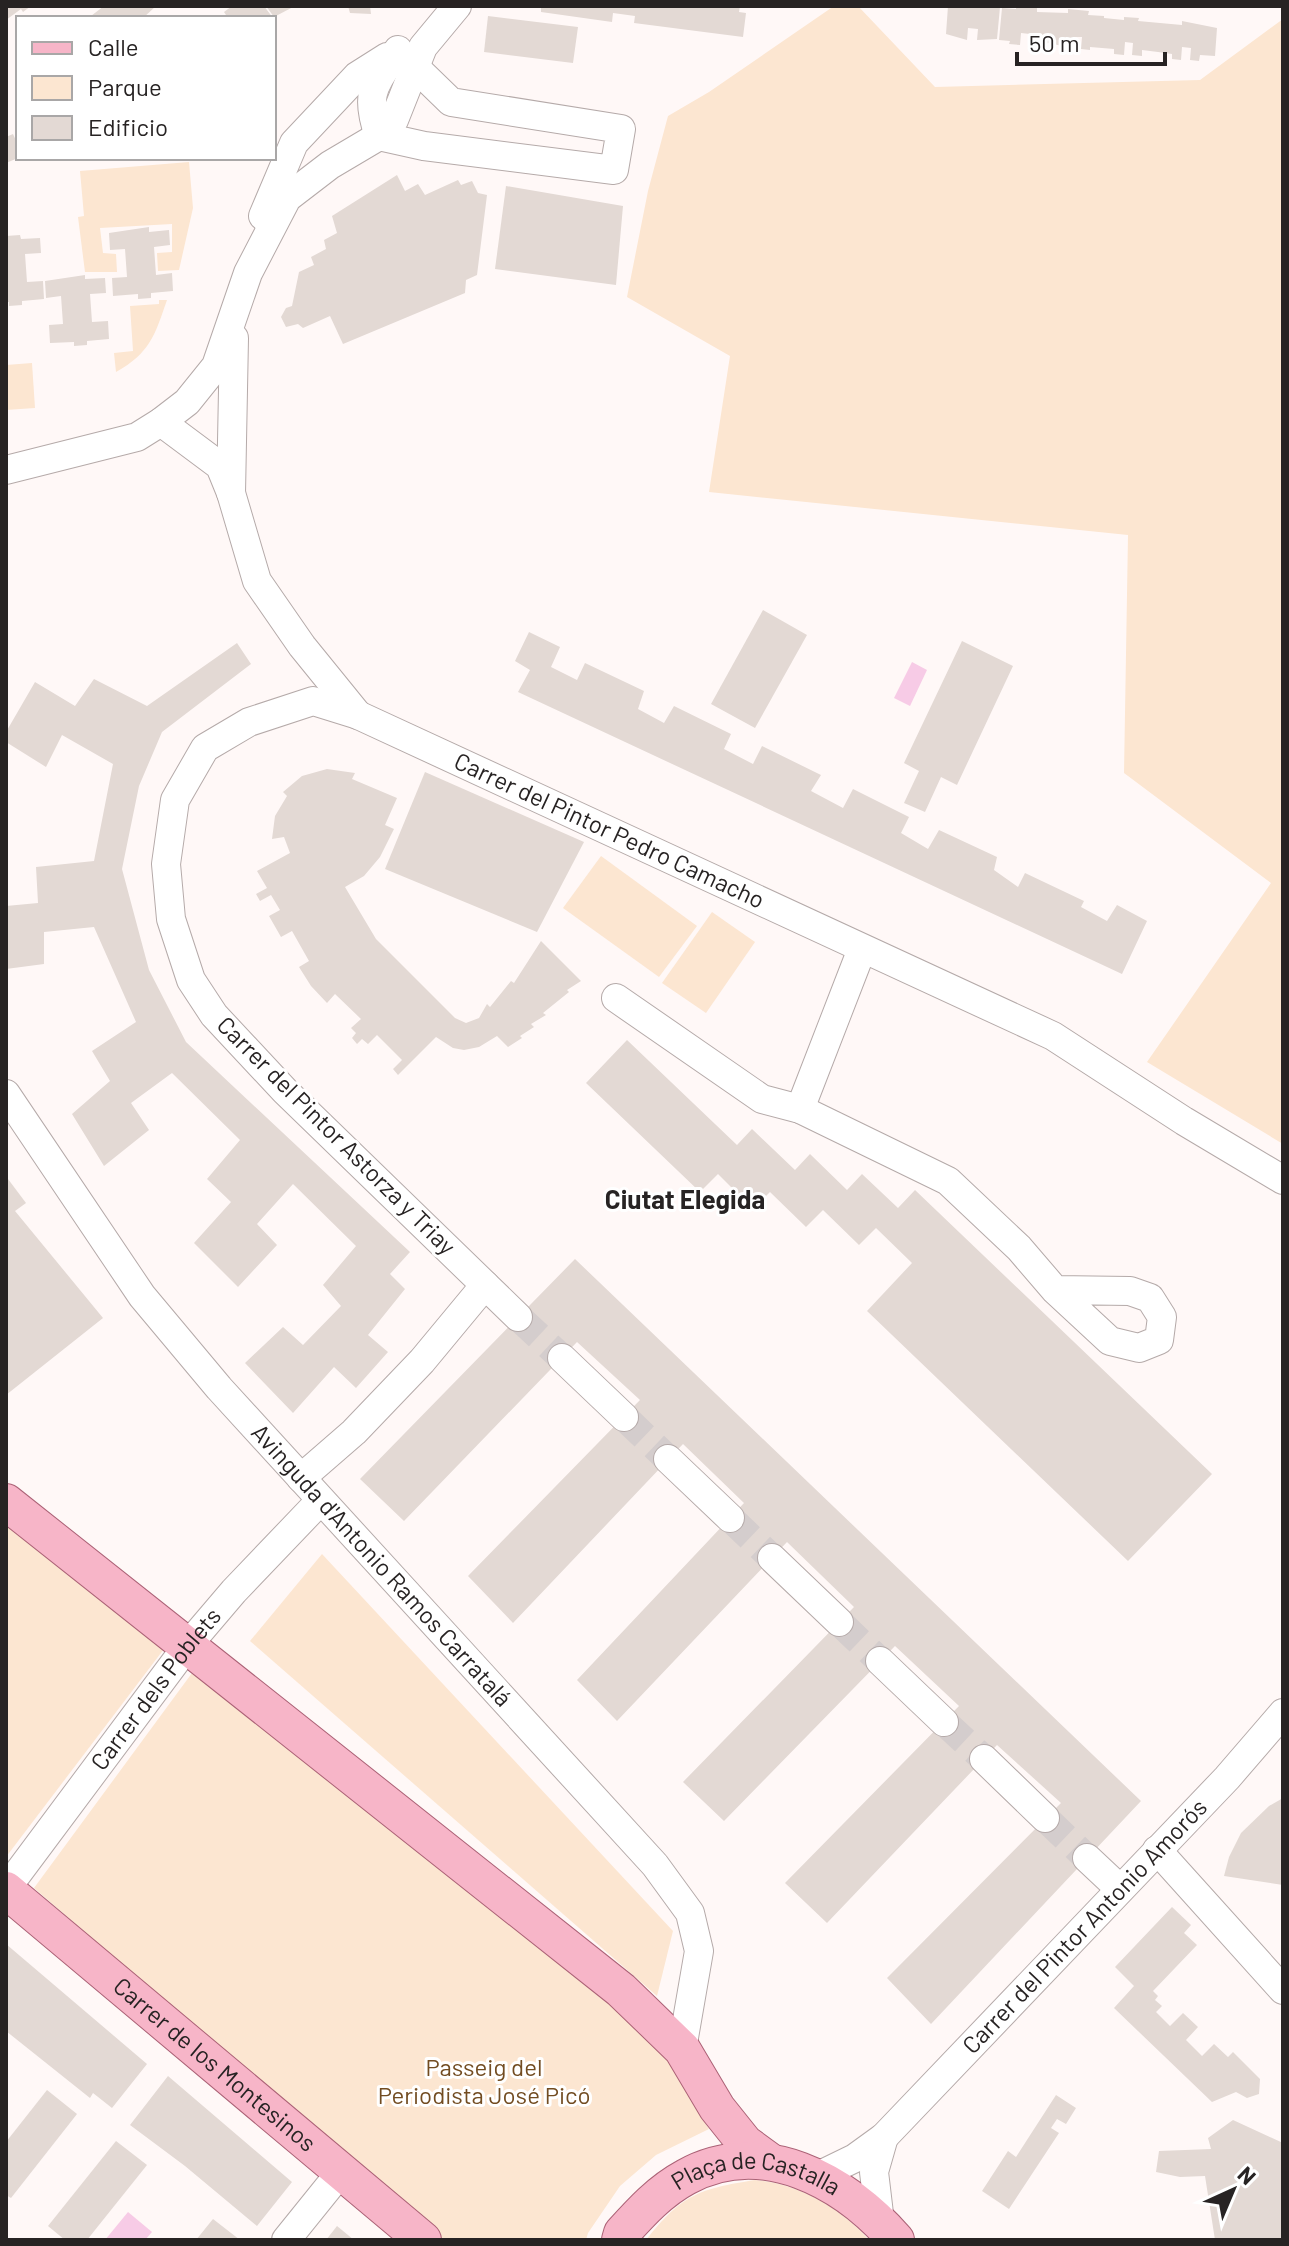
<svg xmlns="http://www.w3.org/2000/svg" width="1289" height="2246" viewBox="0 0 1289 2246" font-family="Barlow,sans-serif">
<rect width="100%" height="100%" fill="#fff8f7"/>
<g fill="#fce6d1">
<polygon points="834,6 858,6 935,87 1200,80 1283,19 1283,1144 1147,1062 1271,883 1124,773 1128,535 709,492 730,356 627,297 648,191 668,116 709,92"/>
<polygon points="189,162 193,208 179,270 158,271 157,253 172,252 172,224 100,228 103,253 116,254 117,272 85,272 78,217 84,216 80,171"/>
<path d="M159,300H167C155,335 150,353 116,372L114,353L133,351L130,306L159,304Z"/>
<polygon points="32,363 35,408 6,410 6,365"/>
<polygon points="601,856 697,926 659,977 563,908"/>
<polygon points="712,912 755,942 706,1013 662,983"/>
<polygon points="6,1518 167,1645 6,1857"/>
<polygon points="322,1554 673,1931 657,1996 250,1641"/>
<polygon points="192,1673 239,1700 604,1989 664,2053 709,2129 656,2155 620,2186 588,2233 586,2240 441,2240 34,1888"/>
<path d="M755,2180C798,2183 841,2208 869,2240H646C682,2194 699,2189 755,2180Z"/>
</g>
<g fill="#f7cbe6">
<polygon points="912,662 927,670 910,706 894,698"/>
<polygon points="128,2212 152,2232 145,2240 105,2240"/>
</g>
<g fill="#e3d9d4">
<polygon points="6,6 31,6 23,12 21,9 6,20"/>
<polygon points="104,6 156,6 143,18 93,18 91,16"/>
<polygon points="232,6 264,6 273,18 222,18 226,15 224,12"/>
<polygon points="266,6 295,6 274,17"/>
<polygon points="348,6 370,6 371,14 350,13"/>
<polygon points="541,6 740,6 739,12 746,13 743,37 634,23 635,16 613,13 612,22 541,12"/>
<polygon points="948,6 1000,7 997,39 977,40 978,29 968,28 967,40 946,34"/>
<polygon points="1016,6 1037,8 1037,12 1068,13 1068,9 1089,11 1088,15 1104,16 1104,18 1124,20 1124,17 1139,18 1138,21 1182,25 1182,21 1217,28 1215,56 1200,55 1199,61 1190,60 1191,48 1182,47 1181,60 1172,59 1172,54 1158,52 1142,50 1142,56 1132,55 1133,43 1125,42 1124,55 1114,54 1114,49 1090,47 1090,50 1081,49 1082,37 1073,37 1071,48 1049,43 1029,46 1030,34 1021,33 1020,45 1009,44 1010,41 999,40 1002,8 1016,9"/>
<polygon points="488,16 578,27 573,63 484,52"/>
<polygon points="13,134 18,145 18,158 6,163 6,137"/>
<polygon points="397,175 405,191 418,184 425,195 458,180 461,185 472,181 478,193 487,195 477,275 466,280 465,293 343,344 330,316 303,328 298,324 286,327 281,317 286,308 292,306 299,272 314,265 311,257 326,249 324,240 337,233 332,216"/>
<polygon points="506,186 623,206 616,285 495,269"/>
<polygon points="149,227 149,232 169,230 170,245 154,247 156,275 172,273 173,291 151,293 151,298 138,299 138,294 113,296 112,278 127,277 125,249 110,250 109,233"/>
<polygon points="20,235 21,239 40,238 41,253 25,254 27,282 43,281 44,299 22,301 22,305 9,306 9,302 6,302 6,236"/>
<polygon points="85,275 85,279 105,278 106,293 90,294 92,322 108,321 109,339 87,341 87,345 74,346 74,342 50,343 49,325 63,324 61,296 46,298 45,281"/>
<polygon points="763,610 807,635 755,728 711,704"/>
<polygon points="529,632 560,647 551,667 577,680 585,663 644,691 638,709 664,723 674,706 731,734 724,749 753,764 762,746 821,775 811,791 843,808 853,789 909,817 901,833 928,849 939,830 997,857 994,870 1018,887 1025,873 1084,901 1081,907 1107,921 1117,905 1147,921 1122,974 518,692 530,670 515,661"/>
<polygon points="962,641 1013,666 957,785 941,777 925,812 904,803 919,771 904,763"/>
<polygon points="237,643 251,664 162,732 139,786 122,869 149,970 186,1042 410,1252 390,1274 405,1289 368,1335 388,1352 356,1388 334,1367 293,1413 245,1363 283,1327 303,1345 341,1306 323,1285 356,1246 293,1184 257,1224 277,1245 238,1287 194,1243 231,1202 207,1179 240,1140 172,1073 131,1103 149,1130 104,1166 72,1114 110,1081 92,1051 136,1022 94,927 44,932 44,964 6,969 6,906 38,903 36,867 94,861 113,764 62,735 46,767 6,742 6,732 35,682 75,706 94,679 147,706"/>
<polygon points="327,769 355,773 352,779 397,798 385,825 394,829 380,857 364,876 345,887 376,939 455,1018 466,1023 479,1018 487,1004 490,1007 511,981 514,983 541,941 581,981 567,990 569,992 543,1013 546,1015 531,1024 534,1027 520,1036 522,1038 508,1047 497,1036 479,1047 464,1050 453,1048 436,1037 398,1075 393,1069 402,1060 377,1035 368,1044 362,1039 357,1044 352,1038 356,1033 351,1028 361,1019 335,994 327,1003 311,986 299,967 309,961 292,931 281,937 269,916 280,910 271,895 260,901 256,894 267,888 257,871 290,853 284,837 272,839 275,816 287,796 283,792 302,776"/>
<polygon points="425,772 584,842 537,932 385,869"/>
<polygon points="627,1040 737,1145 752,1129 795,1170 810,1154 847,1190 862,1174 898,1208 915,1190 1212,1474 1128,1561 867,1311 912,1263 876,1228 859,1245 823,1210 806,1227 770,1192 753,1209 718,1174 700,1192 586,1083"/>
<polygon points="8,1179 26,1203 15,1211 103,1318 6,1395 6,1181"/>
<polygon points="575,1259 1141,1801 931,2024 887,1978 1061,1803 997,1745 827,1923 785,1883 959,1706 895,1646 724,1821 683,1782 854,1607 787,1542 617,1721 577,1680 744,1503 683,1444 513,1623 468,1576 640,1400 577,1342 404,1521 360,1479"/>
<polygon points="1283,1798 1283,1885 1224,1876 1229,1857 1241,1833 1269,1806"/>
<polygon points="1172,1907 1191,1925 1184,1933 1197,1945 1153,1991 1158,1996 1155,2000 1162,2006 1156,2012 1170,2026 1183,2013 1198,2027 1186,2040 1202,2056 1214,2044 1228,2057 1233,2052 1260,2079 1259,2094 1247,2098 1236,2092 1212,2102 1114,2008 1134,1986 1115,1967"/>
<polygon points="6,1944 147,2064 112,2108 93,2093 90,2098 6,2031"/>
<polygon points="168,2076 292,2182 257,2226 185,2166 130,2125"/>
<polygon points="47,2090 77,2114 11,2198 6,2195 6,2142"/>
<polygon points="1056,2095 1076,2108 1066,2124 1057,2119 1051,2128 1059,2133 1009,2209 982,2191 1008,2151 1016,2157"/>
<polygon points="1233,2120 1283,2143 1283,2240 1215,2240 1205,2176 1180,2177 1156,2172 1159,2151 1211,2149 1208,2138"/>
<polygon points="116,2141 147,2165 87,2240 65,2240 48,2226"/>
<polygon points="213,2219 240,2240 196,2240"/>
<polygon points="337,2226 354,2240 326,2240"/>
</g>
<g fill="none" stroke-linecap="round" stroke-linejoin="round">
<g stroke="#d4cdcd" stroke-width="28" stroke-dasharray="28 14" stroke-linecap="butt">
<polyline points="518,1317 562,1358"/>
<polyline points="624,1417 668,1459"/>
<polyline points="730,1518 772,1558"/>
<polyline points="839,1622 880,1661"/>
<polyline points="944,1722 984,1759"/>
<polyline points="1045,1818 1087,1858"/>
</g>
<g stroke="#b5aaa9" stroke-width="30">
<g id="minor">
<path d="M398,50C374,86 364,92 379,136L424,146L614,170L621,129L451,102L417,69"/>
<polyline points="263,216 294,143 357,76 387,57"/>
<polyline points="161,422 220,466 231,493 257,581 302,646 358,715"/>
<polyline points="6,470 137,437 161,422 187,402 216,366 248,273 287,198 330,165 379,136 394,120 423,47 457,6"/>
<polyline points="231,493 234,338"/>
<polyline points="616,998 762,1099 800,1109 948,1181 1019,1248 1055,1290 1110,1341 1139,1348 1159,1340 1162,1317 1150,1298 1130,1291 1055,1290"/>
<path id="s1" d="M6,1094L142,1296L219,1388L655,1865L690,1913L699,1951L682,2049"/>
<polyline points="800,1109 862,949"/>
<polyline points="485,1285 518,1317"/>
<polyline points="562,1358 624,1417"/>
<polyline points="668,1459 730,1518"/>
<path id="s2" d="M301,1478L354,1432L422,1361L485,1285L285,1091L214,1015L191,980L171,919L166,864L175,800L205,748L249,722L313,701L358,715L1053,1036L1184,1121L1283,1180"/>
<polyline points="772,1558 839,1622"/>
<polyline points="880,1661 944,1722"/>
<polyline points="984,1759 1045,1818"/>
<polyline points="1157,1850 1283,1990"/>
<polyline points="1087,1858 1120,1889"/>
<path id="s3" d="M6,1889L188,1645L234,1591L320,1501"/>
<path id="s4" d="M818,2176L855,2158L884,2137L1227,1778L1283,1713"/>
<polyline points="880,2222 874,2172 884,2137"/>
<polyline points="286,2240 340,2173"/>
</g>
</g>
<g stroke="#ab6276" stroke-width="38">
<g id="major">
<polyline points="6,1502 621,1990 682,2049 717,2108 745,2143 771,2162"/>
<path id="s5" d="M6,1890L423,2240"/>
<path id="s6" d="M620,2240L622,2233C641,2212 660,2191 686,2177C762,2135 845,2181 896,2240"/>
</g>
</g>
<use href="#minor" stroke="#fff" stroke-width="28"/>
<use href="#major" stroke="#f7b5c8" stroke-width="36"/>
</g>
<g text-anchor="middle" stroke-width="6" stroke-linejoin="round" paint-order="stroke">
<g font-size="24" fill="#272323" stroke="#fff">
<text dy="8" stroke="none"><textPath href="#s2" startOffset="1378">Carrer del Pintor Pedro Camacho</textPath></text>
<text transform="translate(336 1136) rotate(45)" y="8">Carrer del Pintor Astorza y Triay</text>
<text dy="8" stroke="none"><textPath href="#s1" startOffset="604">Avinguda d'Antonio Ramos Carratalá</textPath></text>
<text dy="8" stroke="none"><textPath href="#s3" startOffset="250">Carrer dels Poblets</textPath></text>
<text dy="8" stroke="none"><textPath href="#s4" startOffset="368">Carrer del Pintor Antonio Amorós</textPath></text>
<text dy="8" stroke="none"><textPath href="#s5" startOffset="272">Carrer de los Montesinos</textPath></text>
<text dy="8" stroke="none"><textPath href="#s6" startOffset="166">Plaça de Castalla</textPath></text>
</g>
<g font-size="24" fill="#724c21" stroke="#fff">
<text x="484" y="2076">Passeig del<tspan x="484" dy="28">Periodista José Picó</tspan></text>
</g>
<g font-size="26" font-weight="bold" fill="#272323" stroke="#fff">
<text x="685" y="1209">Ciutat Elegida</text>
</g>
</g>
<rect width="1289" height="2246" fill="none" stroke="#272323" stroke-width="16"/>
<rect x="16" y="16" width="260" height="144" fill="#ffffff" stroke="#a9a7a7" stroke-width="2"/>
<rect x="32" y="42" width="40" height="12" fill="#f7b5c8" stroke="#a9a7a7" stroke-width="2"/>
<text x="88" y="56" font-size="24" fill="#272323">Calle</text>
<rect x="32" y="76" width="40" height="24" fill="#fce6d1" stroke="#a9a7a7" stroke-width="2"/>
<text x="88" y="96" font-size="24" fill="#272323">Parque</text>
<rect x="32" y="116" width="40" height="24" fill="#e3d9d4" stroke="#a9a7a7" stroke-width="2"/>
<text x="88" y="136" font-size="24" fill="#272323">Edificio</text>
<g transform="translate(1233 2190) rotate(44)" stroke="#ffffff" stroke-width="6" paint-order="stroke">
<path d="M0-6L14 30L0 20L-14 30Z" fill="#272323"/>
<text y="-12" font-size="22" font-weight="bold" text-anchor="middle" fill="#272323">N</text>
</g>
<path d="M1017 52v12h148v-12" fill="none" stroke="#272323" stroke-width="4"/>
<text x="1029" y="52" font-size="24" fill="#272323" stroke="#ffffff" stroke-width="6" paint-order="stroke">50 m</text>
</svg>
